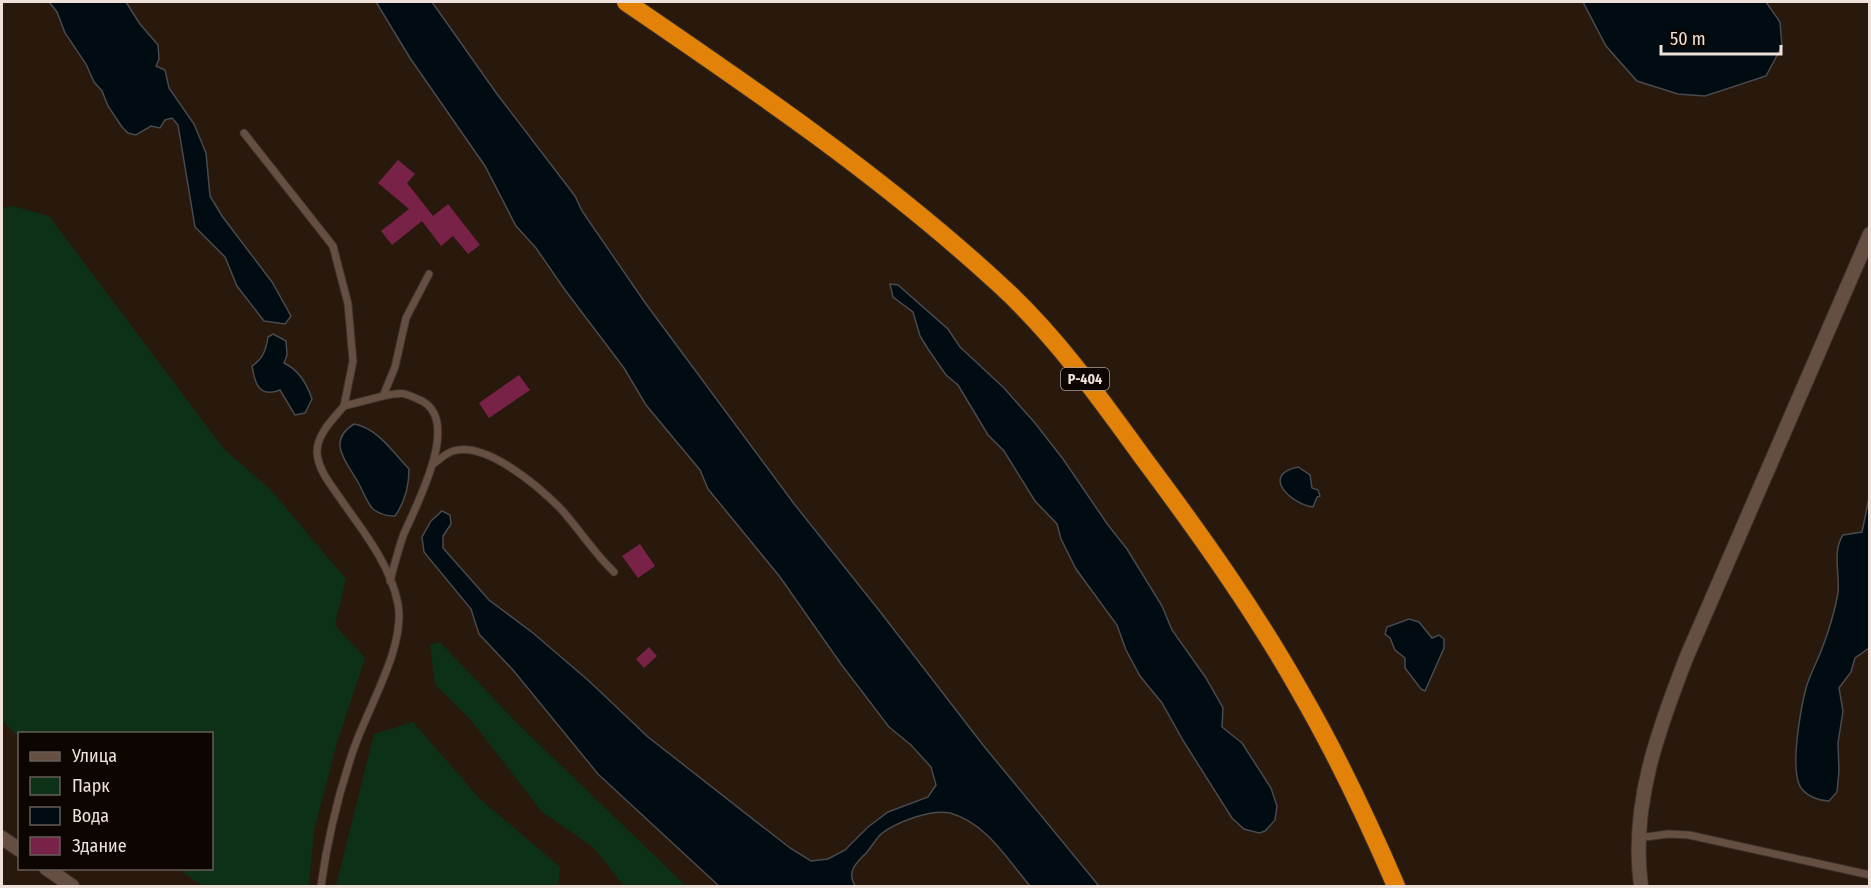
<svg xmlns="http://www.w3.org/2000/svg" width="1871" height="888" viewBox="0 0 1871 888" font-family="'Fira Sans Condensed',sans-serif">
<rect width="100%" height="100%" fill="#29180c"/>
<g fill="#0c3117">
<polygon points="13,206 49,216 223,448 270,489 346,579 335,625 365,658 336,746 314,831 309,886 202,886 179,869 212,868 212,734 20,734 19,737 2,721 2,208"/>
<polygon points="440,642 517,723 686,886 624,886 594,848 541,811 471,720 435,684 430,645"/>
<polygon points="413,722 480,799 560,867 558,886 336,886 374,734"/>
</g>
<g fill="#010b12" stroke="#484b4e" stroke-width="1.5">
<polygon points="49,2 126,2 140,24 158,45 159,59 156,66 165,70 169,88 194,124 206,153 210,196 222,216 272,282 291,316 285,324 264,321 237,286 225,257 195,227 178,125 172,118 165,120 160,128 151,126 136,135 128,133 122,127 108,106 102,91 94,82 86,64 65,33 57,12"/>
<path d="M376,2H432L497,94L575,196L582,211L646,304L795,505L878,609L983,745L1099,886H1030C1008,860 985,822 950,813C931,809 896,822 881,834C876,839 872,846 867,852C857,863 846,870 855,886H719L598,774L513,670L479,634L471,609L424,552L422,537L431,521L442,511L450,515L451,524L443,536V548L489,600L533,633L589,681L648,737L790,848L811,861L828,859L845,850L868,827L888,812L928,797L936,785L931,767L911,745L889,727L841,664L780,577L708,489L700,470L646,405L624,368L565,290L536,248L516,226L485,166L410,58Z"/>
<polygon points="1583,2 1766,2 1780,22 1782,46 1766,76 1705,96 1678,94 1637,81 1606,46"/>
<polygon points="890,284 898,285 948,329 960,347 1004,388 1035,423 1063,459 1108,525 1127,549 1162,606 1172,630 1206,678 1223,708 1222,727 1242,743 1271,788 1277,806 1275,820 1265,831 1259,833 1244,829 1232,818 1184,742 1162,703 1140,676 1126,650 1117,625 1076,569 1061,539 1057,524 1035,501 1004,451 988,435 958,385 946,375 928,349 920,336 913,312 893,297"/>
<path d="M273,334L286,341L287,355L284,363C299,370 307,384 312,399L305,413L295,415L280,390C259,398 255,384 252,366C263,359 266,350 268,337Z"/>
<path d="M354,424C378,428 393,453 409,469C409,486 405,502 395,516C388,516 379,514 373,509C367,503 363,491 359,484C348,463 325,442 354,424Z"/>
<path d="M1298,467L1310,475L1312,488L1318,490L1320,496L1317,497L1313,507C1291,504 1260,475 1298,467Z"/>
<path d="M1869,498V648L1855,658L1851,672L1839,688L1843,711L1838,743L1839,771L1837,792L1829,801C1819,801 1807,796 1801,788C1789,770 1801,708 1806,688C1810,674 1818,660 1823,646C1829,630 1835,610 1838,593C1840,574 1832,551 1843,535L1862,532Z"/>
<polygon points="1409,619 1419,622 1432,638 1439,635 1444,639 1444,648 1425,691 1421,689 1405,668 1405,658 1395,650 1390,638 1385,634 1387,627"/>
</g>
<g fill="#792248">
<polygon points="398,160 415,174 407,183 433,216 448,204 480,245 468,254 453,236 441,246 422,221 392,245 381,231 409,209 378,183"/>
<polygon points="519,375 530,390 489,418 479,403"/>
<polygon points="640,544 655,566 638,578 622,556"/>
<polygon points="649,647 657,656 644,668 636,659"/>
</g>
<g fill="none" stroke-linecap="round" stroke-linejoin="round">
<g stroke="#3d302b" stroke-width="9">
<g id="lane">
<polyline points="244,133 333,246 348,304 353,361 344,406"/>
<path d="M383,396C403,392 403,392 422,401C462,422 415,507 403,536C398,551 394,566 390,581"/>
<path d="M433,464C439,460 446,453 453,451C486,441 538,486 560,508C579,529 594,553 614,572"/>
<polyline points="1638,838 1668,834 1689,835 1870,875"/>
<path d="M321,886C327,842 338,796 352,754C366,710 406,648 398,604C391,567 365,533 344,504C334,488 318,472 317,452C317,434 333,419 344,406L383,396L395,367L406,318L429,274"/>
</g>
</g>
<g stroke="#3d302b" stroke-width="16">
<g id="street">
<polyline points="2,838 20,850"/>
<polyline points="46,868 72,886"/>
<path d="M1641,886C1630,806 1658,730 1687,656L1870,234"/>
</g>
</g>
<g stroke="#3d302b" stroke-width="20">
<path id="highway" d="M626,2C755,90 884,178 999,284C1055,335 1100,398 1144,459C1200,534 1255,611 1301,693C1337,755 1368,821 1396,886"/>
</g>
<use href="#lane" stroke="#644f42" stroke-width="7"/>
<use href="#street" stroke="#644f42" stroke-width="14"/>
<use href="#highway" stroke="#e28208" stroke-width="18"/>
</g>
<g text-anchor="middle" stroke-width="5" stroke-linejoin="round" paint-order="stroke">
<rect fill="#0c0502" stroke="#aa9f98" stroke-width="1.5" x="1061" y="368" width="48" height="22" rx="4.5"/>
<g font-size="14" font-weight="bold" fill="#ede1d9">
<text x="1085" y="384">Р-404</text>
</g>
</g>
<rect width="1871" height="888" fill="none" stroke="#ede1d9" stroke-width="6"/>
<rect x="18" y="732" width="195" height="138" fill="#0c0502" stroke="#665d58" stroke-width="1.5"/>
<rect x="30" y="752" width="30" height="9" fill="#644f42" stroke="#665d58" stroke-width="1.5"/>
<text x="72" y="762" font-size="18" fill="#ede1d9">Улица</text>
<rect x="30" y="777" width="30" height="18" fill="#0c3117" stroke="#665d58" stroke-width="1.5"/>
<text x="72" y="792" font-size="18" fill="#ede1d9">Парк</text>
<rect x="30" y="807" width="30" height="18" fill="#010b12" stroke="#665d58" stroke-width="1.5"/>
<text x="72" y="822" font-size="18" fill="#ede1d9">Вода</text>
<rect x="30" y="837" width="30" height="18" fill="#792248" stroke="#665d58" stroke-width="1.5"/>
<text x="72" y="852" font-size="18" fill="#ede1d9">Здание</text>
<path d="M1661 45v9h120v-9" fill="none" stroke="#ede1d9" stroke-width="3"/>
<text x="1670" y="45" font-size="18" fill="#ede1d9" stroke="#0c0502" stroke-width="4.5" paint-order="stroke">50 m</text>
</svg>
